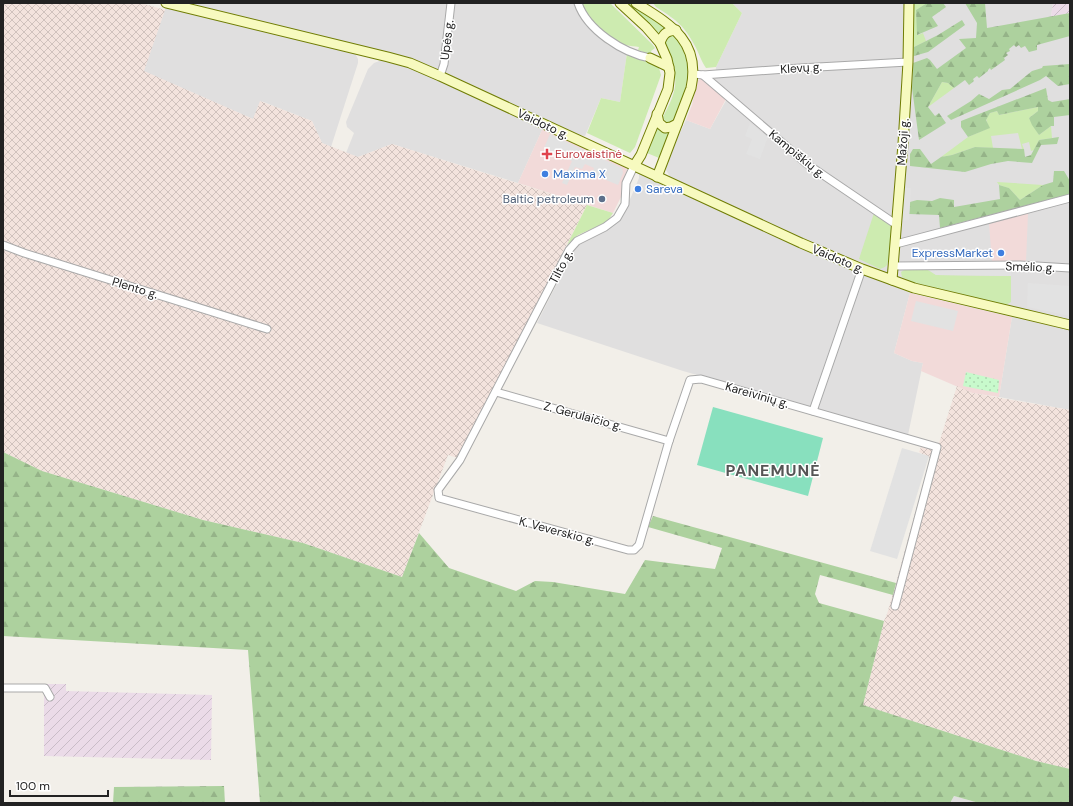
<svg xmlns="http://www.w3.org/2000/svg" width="1073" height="806" viewBox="0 0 1073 806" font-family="'DM Sans',sans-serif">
<defs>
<pattern id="industrial-furrows" width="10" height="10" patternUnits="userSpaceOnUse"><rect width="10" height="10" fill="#ebdbe8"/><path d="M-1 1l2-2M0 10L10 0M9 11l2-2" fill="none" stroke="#c9bcc7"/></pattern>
<pattern id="military-cross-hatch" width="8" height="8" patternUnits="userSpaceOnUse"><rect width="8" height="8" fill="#f3e3dd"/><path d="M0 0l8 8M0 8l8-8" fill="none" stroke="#d0c2bd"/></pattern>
<pattern id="forest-firs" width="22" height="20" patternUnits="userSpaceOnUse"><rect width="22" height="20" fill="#add19e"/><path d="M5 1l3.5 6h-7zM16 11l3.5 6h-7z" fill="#95b388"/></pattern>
<pattern id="park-dots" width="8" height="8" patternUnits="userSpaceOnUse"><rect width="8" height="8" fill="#c8facc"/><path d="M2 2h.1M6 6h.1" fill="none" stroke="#acd6af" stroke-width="1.8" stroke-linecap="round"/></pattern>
</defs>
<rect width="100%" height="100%" fill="#f2efe9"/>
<g fill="#e0dfdf">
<polygon points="189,3 575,3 592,30 608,45 627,53 620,102 601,98 585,136 579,135 437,69 398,56"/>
<polygon points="732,3 1053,3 1051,17 1070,13 1070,320 912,282 878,271 830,251 670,177 666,170 665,165 686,120 710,129 729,95 715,81 716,67 742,13"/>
<polygon points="166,7 355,53 358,59 358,63 331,147 322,143 312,121 261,101 253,119 143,71"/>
<polygon points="382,60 419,71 543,128 518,183 392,144 358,157 346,153 354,133 347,127 346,122 368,69 374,63"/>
<polygon points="639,173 738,219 910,293 894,353 912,361 923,363 908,435 683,371 537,323 575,248 580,242 607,230 620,219 631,197 639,178"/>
<polygon points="1012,317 1070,330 1070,410 999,397"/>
<polygon points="954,796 979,803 950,803"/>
</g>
<g fill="#f2dad9">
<polygon points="702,78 726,99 710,129 686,120 692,105 697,81"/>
<polygon points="543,128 626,167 627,170 622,183 621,197 613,213 518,183"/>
<polygon points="1028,213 1026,261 992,261 989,224"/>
<polygon points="910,293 1012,317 999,397 972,393 921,371 923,363 912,361 894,353"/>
</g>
<g fill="url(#industrial-furrows)">
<polygon points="1053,3 1070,3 1070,13 1051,17"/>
<polygon points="44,684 66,684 66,691 212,695 211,760 44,756"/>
</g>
<g fill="url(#military-cross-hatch)">
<polygon points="3,3 141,3 165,10 144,71 253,119 260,101 312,121 322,143 358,157 392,144 587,205 458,458 448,455 402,577 303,543 203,520 42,471 3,452"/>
<polygon points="957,386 972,393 1070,410 1070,769 1036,761 863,705 884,621 887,614 896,583 930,458 919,452 924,440 939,443"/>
</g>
<g fill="#cdebb0">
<path d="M580,3H610L652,44L655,48L651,51L652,54H648L638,50L639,47C631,46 621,45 614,41C601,34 588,15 580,3Z"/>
<polygon points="624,3 629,3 659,22 665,28 658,33"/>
<path d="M653,3H732L742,13L716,67L706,68C701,61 699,53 695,46C684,25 675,19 656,7Z"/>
<polygon points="913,3 927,3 916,10 918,35 923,33 926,41 914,47 914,56 910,58"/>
<path d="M672,35C677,36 678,40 680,44C692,65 688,84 680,105C677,112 676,119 669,124L666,123L663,117C668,107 673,98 675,87C677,73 670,55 665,42L668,36Z"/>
<polygon points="627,53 656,65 659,68 661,75 635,147 630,153 587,133 601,98 620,102"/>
<polygon points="942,82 948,83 954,88 928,107"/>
<polygon points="1038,107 1038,111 1029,118 1039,135 1051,126 1052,138 1039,140 1034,150 1031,151 1029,142 1022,144 1024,149 1022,149 1018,133 991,136 993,148 975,147 952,155 941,157 968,137 989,128 986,119 990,113 997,111 999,115"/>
<polygon points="656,127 669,132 659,158 647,153"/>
<polygon points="997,182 1043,185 1020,200 1009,188 999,185"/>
<polygon points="587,205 613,213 607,222 578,235 567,245"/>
<polygon points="874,213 890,224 893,228 890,261 888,261 887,265 885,267 880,269 859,259"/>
<polygon points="927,268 936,275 1011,276 1011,302 1006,305 912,282 902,277 901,272 904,270"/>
</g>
<g fill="url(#forest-firs)">
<polygon points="927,3 943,3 946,7 932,17 938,26 917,35 916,10"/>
<polygon points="965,3 985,3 987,28 1070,13 1070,36 1037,45 1037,50 1029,52 1025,46 1021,48 1019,45 1016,47 1014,45 1009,49 1010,51 1006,53 1008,55 1004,58 1005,60 991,70 990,68 988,70 988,71 979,78 977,76 973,79 974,81 969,85 965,80 954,88 948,83 942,82 928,107 935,116 939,113 946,123 919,140 912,88 913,63 927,58 930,60 937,69 966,48 959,39 976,38 977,23"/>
<polygon points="962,20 965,25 928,52 914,56 914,47 938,35"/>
<polygon points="1070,64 1070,84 1058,86 1046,76 1040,80 951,120 947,116 971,101 979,94 989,99 1002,90 1010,89 1032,71 1042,68 1043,66"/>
<polygon points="1046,88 1048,100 1052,102 1070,99 1070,115 1054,117 1054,126 1051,126 1039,135 1032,125 1029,118 1038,111 1038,107 999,115 997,111 990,113 986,120 990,128 968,137 961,127 961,121"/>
<polygon points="1059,137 1057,144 1041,145 1032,163 1008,161 991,164 965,172 910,166 910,154 913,149 920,149 931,164 941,157 952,155 975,147 1024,149 1025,157 1031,155 1039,140"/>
<polygon points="1054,171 1064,171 1070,181 1070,194 940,228 939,215 909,214 910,202 917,200 932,201 940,198 954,200 954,207 1000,199 999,185 1009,188 1020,200 1043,185 1053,182"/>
<polygon points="3,452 42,471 203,520 303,543 402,577 419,533 449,568 516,591 535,581 553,582 625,594 645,560 715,569 722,548 648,527 653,516 896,583 893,595 820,575 815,594 819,603 884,621 863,705 1036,761 1070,769 1070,803 979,803 954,796 950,803 260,803 248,650 3,636"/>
<polygon points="224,786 225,803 113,803 114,787"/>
</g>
<polygon fill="url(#park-dots)" points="966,372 999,380 998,393 963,386"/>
<polygon fill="#88e0be" points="713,407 823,438 808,496 697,465"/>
<g fill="#e2e2e2">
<polygon points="750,123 768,137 760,159 746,154 752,139 745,136"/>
<polygon points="550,134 622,168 623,173 618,185 592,174 594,168 585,164 582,169 575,167 567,185 562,183 572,161 544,148"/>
<polygon points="903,188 911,188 909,220 900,221"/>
<polygon points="925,266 1011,267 1011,276 936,275 928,270"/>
<polygon points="1028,283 1070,286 1070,316 1027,307"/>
<polygon points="916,301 958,311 953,331 911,321"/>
<polygon points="902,448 929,456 897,559 870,551"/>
</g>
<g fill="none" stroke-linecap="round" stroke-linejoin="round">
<g stroke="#a9a9a9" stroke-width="9">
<g id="street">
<path d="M578,3C587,30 623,53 650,58"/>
<polyline points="694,74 703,75 800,68 908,62"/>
<polyline points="703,75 807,164 897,225"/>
<polyline points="440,76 444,64 451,3"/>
<polyline points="634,166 626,183 625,204 617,218 605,227 577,241 569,250 460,460 438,490 439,498 628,550 634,550 639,545 669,441 690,380 701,379 937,447 895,606"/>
<polyline points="896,244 1070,198"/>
<polyline points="3,245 24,253 267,329"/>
<polyline points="894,266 1020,265 1070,268"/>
<polyline points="496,392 669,441"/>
<polyline points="813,411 862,269"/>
<polyline points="3,688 45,688 50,697"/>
</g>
</g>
<g stroke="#707d05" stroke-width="11">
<g id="secondary">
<polyline points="166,3 388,57 410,63 440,76 801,243 862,269 914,288 1070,325"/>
<polyline points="620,3 646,27 660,43 667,59 670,73 668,89 641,155 634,166"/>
<path d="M636,3C670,24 701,41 691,88L657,177"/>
<path d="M660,43C663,34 666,31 676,30"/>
<polyline points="650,58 669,67"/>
<polyline points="657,114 659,123 665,128 671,127 677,124"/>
<polyline points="892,280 903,144 908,62 909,3"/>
</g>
</g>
<use href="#street" stroke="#fff" stroke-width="7"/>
<use href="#secondary" stroke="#f7fabf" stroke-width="9"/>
</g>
<path fill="#e0444e" stroke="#fff" stroke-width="1.5" d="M545 148h4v4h4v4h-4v4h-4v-4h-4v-4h4z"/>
<g fill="#3f7fe0" stroke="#fff" stroke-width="1.5">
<circle cx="545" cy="174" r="4"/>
<circle cx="638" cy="189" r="4"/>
<circle cx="1001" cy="253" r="4"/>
</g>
<circle fill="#5c6f8a" stroke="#fff" stroke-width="1.5" cx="602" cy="199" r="4"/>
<g text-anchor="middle" stroke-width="3" stroke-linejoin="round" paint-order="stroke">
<g font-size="12" fill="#222" stroke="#fff">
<text transform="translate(447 40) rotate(-83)" y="4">Upės g.</text>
<text transform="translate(801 68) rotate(-4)" y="4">Klevų g.</text>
<text transform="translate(543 124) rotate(25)" y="4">Vaidoto g.</text>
<text transform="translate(903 142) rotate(-86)" y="4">Mažoji g.</text>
<text transform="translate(797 154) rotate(39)" y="4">Kampiškių g.</text>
<text transform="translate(838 259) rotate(23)" y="4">Vaidoto g.</text>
<text transform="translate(561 267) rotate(-62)" y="4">Tilto g.</text>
<text transform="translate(1030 267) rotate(2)" y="4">Smėlio g.</text>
<text transform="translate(135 288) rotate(17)" y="4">Plento g.</text>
<text transform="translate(757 395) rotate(16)" y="4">Kareivinių g.</text>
<text transform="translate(583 416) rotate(15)" y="4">Z. Gerulaičio g.</text>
<text transform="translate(557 531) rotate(15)" y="4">K. Veverskio g.</text>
</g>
<g font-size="12" fill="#be3a42" stroke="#fff" text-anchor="start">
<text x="555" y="158">Eurovaistinė</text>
</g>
<g font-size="12" fill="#366cbe" stroke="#fff" text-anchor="start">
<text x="553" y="178">Maxima X</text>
<text x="646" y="193">Sareva</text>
<text x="993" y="257" text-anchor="end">ExpressMarket</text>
</g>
<g font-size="12" fill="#4e5e75" stroke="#fff" text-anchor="end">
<text x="594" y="203">Baltic petroleum</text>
</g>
<g font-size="16" font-weight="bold" letter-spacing="1" fill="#555" stroke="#fff">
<text x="773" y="476">PANEMUNĖ</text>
</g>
</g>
<rect width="1073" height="806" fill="none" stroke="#222222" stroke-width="8"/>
<path d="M10 790v6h98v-6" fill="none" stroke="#222222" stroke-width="2"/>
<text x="16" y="790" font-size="12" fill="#222222" stroke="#ffffff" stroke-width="3" paint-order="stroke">100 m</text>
</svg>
